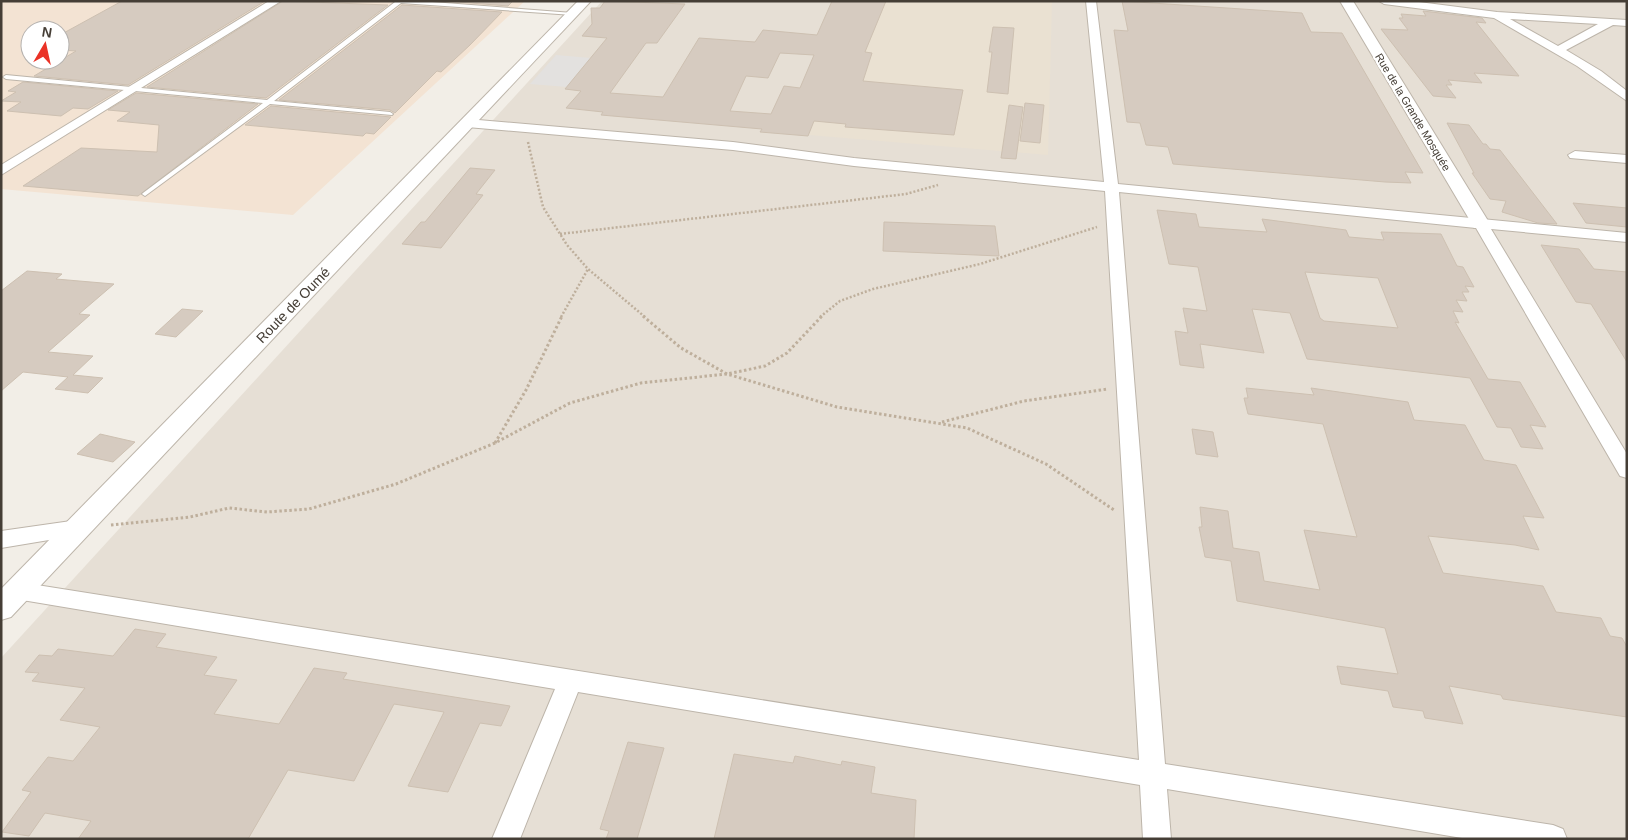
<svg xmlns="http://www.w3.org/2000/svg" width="1628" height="840" viewBox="0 0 1628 840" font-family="Arial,sans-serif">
<rect width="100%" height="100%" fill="#f2eee7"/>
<polygon fill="#e6dfd5" points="602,1 1627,1 1627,839 1,839 1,658"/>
<path fill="#f3e3d3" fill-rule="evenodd" d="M1,1H525L293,215L1,189ZM30,30H60V60H30Z"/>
<polygon fill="#eae1d2" points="862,1 1052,1 1048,155 809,135"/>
<polygon fill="#e3e1df" points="556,55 591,58 567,87 530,84"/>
<g fill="#d6cbc0" stroke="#cdc0b1" fill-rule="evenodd">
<polygon points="122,1 265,1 128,85 34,76 76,51 60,50 60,35"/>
<polygon points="283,1 388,5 266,98 147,87"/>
<polygon points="446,1 513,1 508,6"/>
<path d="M605,1L685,4L657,43H646L610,93L663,97L699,38L755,42L763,30L817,35L832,1H886L865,52L872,53L863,81L963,90L954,135L845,127L846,124L814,121L808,136L760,132L762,129L601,115L603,112L566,108L581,91L565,89L607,38L582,36L592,24L591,8H600ZM780,53L814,55L800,88L784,86L771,114L730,111L746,76L768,78Z"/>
<polygon points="1122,1 1302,13 1311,32 1342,33 1423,173 1405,172 1411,183 1385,182 1173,164 1168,147 1146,145 1140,123 1127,122 1114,30 1128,31"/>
<polygon points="402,5 502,12 470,45 441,72 437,71 395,113 390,110 279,100"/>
<polygon points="1423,11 1482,18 1486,23 1476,22 1519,76 1474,73 1482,83 1448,80 1452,85 1446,85 1456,98 1433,96 1381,29 1408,30 1399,18 1403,18 1401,14 1426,16"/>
<polygon points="993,27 1014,28 1008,94 987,92 992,52 989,52"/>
<polygon points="23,82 118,91 88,109 73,108 61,116 7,111 21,102 1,101 16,92 8,91"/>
<polygon points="136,93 258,104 138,196 23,186 81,148 157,152 159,125 117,121 130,112 108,110"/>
<polygon points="1025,103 1044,105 1040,143 1020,141"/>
<polygon points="1009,105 1023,107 1016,159 1001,158"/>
<polygon points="271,106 391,117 374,134 366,133 363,136 245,125"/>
<polygon points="1447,123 1469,125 1483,144 1486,144 1490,149 1500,150 1557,224 1538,223 1502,212 1506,201 1490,199 1472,173 1474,173"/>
<polygon points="470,168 495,170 476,194 483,195 441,248 402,244 421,222 425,222"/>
<polygon points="1573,203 1627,208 1627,227 1586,223"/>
<path d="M1157,210L1196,214L1199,227L1267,232L1262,219L1346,230L1349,237L1384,240L1381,232L1441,234L1457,266L1463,267L1474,287L1465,286L1469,292H1462L1467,301L1456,300L1463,312L1453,311L1459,323L1455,322L1488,379L1520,382L1546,427L1530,425L1543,449L1521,447L1511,428L1497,427L1470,378L1307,359L1290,313L1252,309L1264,353L1200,344L1204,368L1180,365L1175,331L1188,333L1183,308L1207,311L1198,267L1169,264ZM1305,272L1378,278L1398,328L1324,321L1320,318Z"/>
<polygon points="884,222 995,226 999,256 883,251"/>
<polygon points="1541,245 1579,249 1594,269 1627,272 1627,362 1591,304 1576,302"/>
<polygon points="27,271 62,274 56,279 114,284 79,314 90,315 48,352 93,356 73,375 103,378 88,393 55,389 68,377 23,372 1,391 1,291"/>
<polygon points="182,309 203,311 176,337 155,334"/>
<polygon points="1246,388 1314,395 1311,388 1408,402 1414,420 1465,425 1484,460 1516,465 1544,518 1523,516 1539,550 1515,545 1428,536 1443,573 1543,586 1556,612 1601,618 1610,636 1622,638 1627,647 1627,717 1503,699 1501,695 1449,686 1463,724 1425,718 1423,711 1393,707 1388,691 1341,684 1337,666 1398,674 1385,628 1237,601 1231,561 1205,557 1199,527 1202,527 1200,507 1228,511 1233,548 1259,552 1264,581 1320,590 1304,530 1357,537 1323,424 1248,414 1244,398 1248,398"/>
<polygon points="1192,429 1213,432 1218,457 1196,454"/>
<polygon points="100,434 135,442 113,462 77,454"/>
<polygon points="135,629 166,634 156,647 217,657 204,675 237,680 214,714 279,724 314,668 347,673 343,679 510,706 501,726 480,723 448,792 408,786 444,712 394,704 354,781 288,770 248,839 78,839 91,821 45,813 29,836 2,832 31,792 22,790 48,757 73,761 100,727 60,720 85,688 32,681 39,673 25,672 39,655 52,656 58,649 113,656"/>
<polygon points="628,742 664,748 637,839 606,839 609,831 600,829"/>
<polygon points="734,754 793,763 795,756 841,765 842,761 875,767 871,793 916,800 914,839 714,839"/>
</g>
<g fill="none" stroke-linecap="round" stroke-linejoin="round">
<g stroke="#bdb5aa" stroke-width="2">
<polygon id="service" points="394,1 419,1 573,13 575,14 573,15 401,3 274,101 390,112 393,114 392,115 270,104 145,196 142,194 143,193 263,103 6,79 3,77 6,75 267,100 395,2"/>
</g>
<g stroke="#bdb5aa" stroke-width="2">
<g id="minor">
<polygon points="269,1 281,1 1,175 1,165"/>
<polygon points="1086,1 1096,1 1118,184 1627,233 1627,242 1491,229 1627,454 1627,478 1620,476 1476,228 1119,192 1165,764 1553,825 1563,829 1567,839 1468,839 1167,789 1171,839 1143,839 1140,785 578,692 520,839 492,839 555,689 10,598 7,591 10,584 18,582 1139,760 1105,191 854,166 733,150 467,127 461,123 467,119 733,142 854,158 1104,182"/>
<path d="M1379,1H1411L1497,12L1627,20V26L1613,25L1566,50L1601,71L1627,91V101L1577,66L1494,18L1384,4ZM1510,19L1598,24L1558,46Z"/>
<polygon points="1575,151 1627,155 1627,163 1570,158 1568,155"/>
<polygon points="78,520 85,522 88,528 85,534 1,548 1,531"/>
</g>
</g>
<g stroke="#bdb5aa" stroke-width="2">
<g id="tertiary">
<polygon points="578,1 591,1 11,617 1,620 1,589"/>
<polygon points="1340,1 1353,1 1490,224 1488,228 1474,228 1472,224"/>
</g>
</g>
<g stroke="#beaf9c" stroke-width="2.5" stroke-dasharray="2 2" stroke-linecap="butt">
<polyline points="528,142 543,207 567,245 588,269 645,317"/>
<polyline points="560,234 906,194 938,185"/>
<polyline points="561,317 588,269"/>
<polyline points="820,317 840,301 873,289 980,264 1097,227"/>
</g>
<g stroke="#beaf9c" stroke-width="3" stroke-dasharray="2.5 2.5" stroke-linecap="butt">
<polyline points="643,316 681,348 727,374 837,407 967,428 1046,464 1114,510"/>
<polyline points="942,422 1024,401 1108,389"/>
<polyline points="495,443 526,390 562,316"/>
<polyline points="111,525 190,517 229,508 267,512 309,509 396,484 495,443 570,403 641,383 727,374 765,366 787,353 822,316"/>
</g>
<use href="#service" fill="#fff" fill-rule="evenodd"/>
<use href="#minor" fill="#fff" fill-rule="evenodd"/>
<use href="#tertiary" fill="#fff" fill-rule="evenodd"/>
</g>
<g text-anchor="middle" stroke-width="4.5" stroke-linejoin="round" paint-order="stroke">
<g font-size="11" fill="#453e36" stroke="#fff">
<text transform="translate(1413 112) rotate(59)" y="4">Rue de la Grande Mosquée</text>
</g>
<g font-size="14" fill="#453e36" stroke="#fff">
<text transform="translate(293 305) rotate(-46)" y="5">Route de Oumé</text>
</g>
</g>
<rect width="1628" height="840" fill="none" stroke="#453e36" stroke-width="5"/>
<g transform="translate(45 45) rotate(9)"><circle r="24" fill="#ffffff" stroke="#b5b2af"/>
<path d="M0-4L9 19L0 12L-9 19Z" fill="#ea3226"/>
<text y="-8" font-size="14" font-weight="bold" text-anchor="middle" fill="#453e36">N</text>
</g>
</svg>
